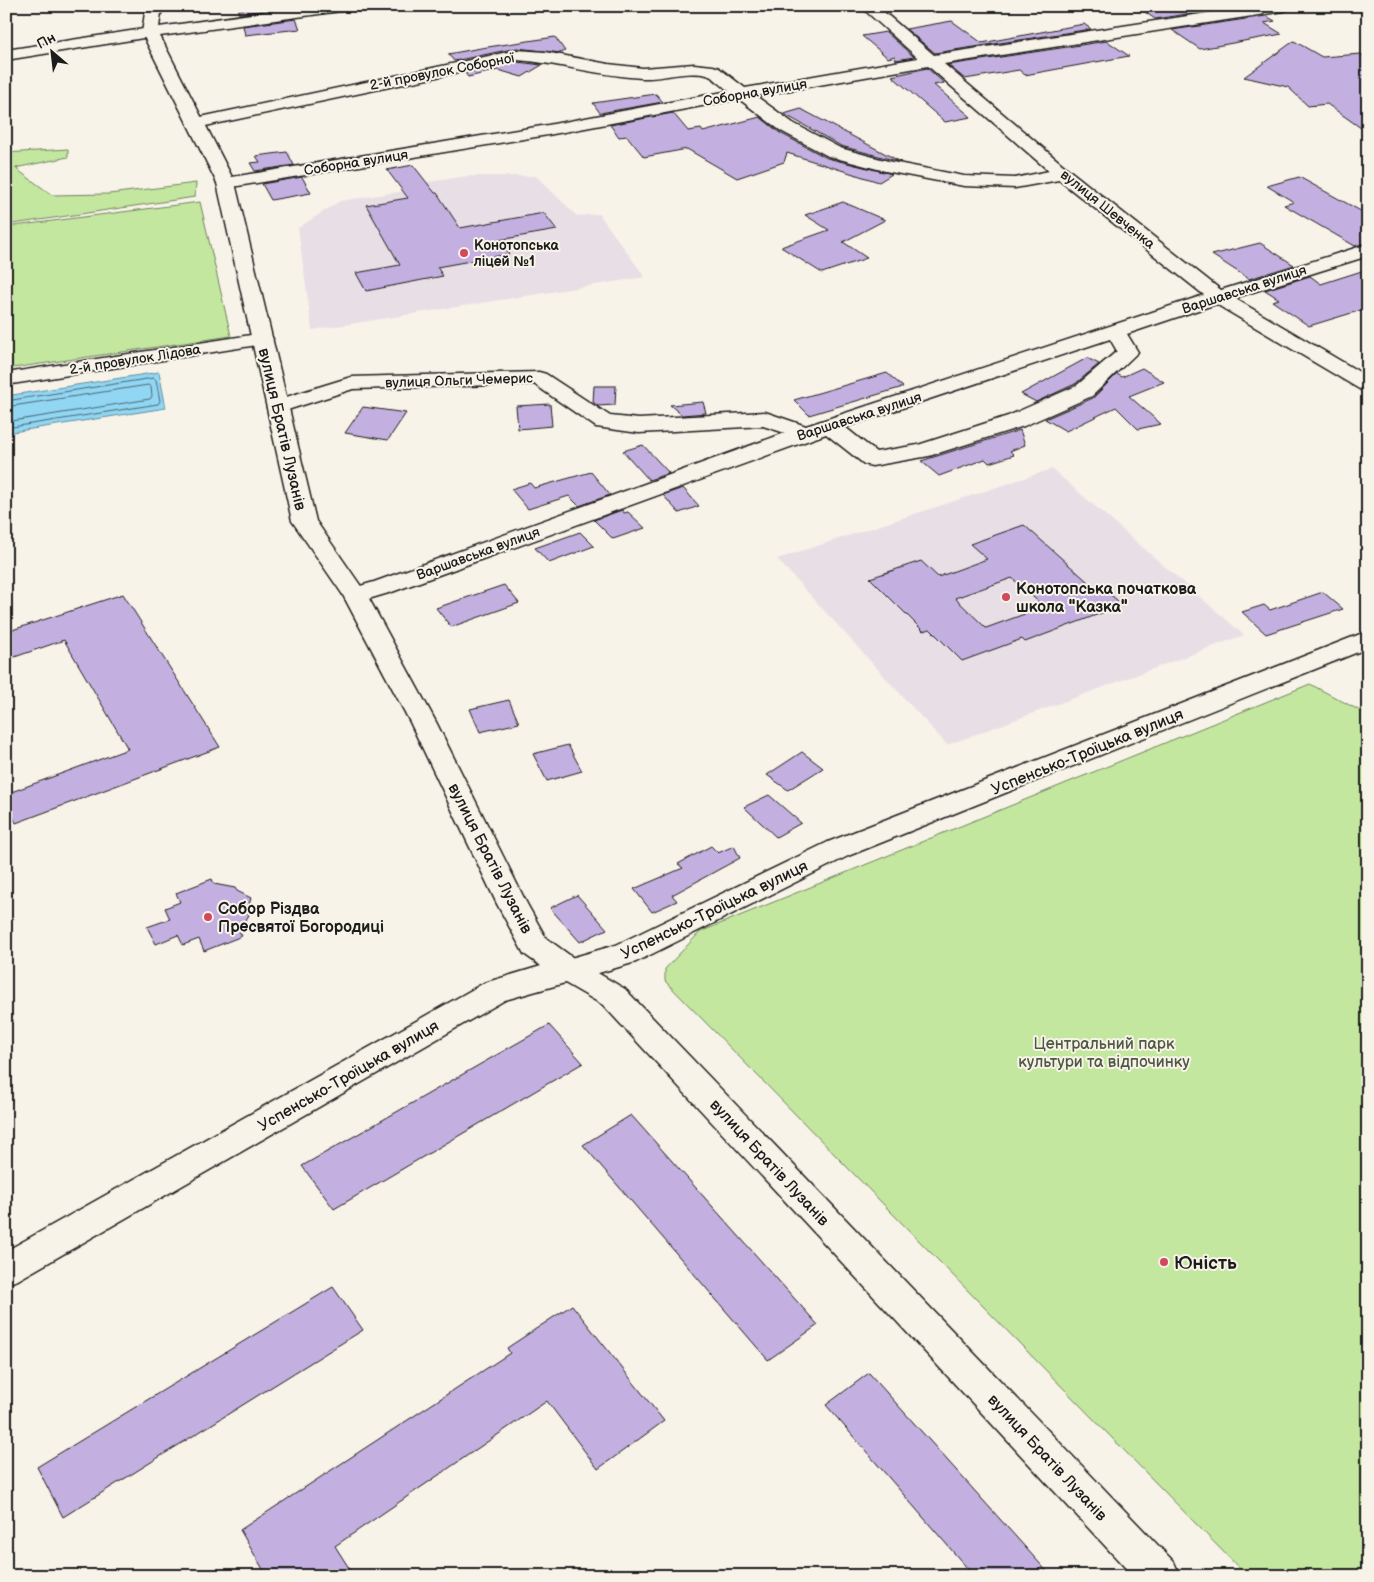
<svg xmlns="http://www.w3.org/2000/svg" width="1374" height="1582" viewBox="0 0 1374 1582" font-family="'Balsamiq Sans',sans-serif">
<rect width="100%" height="100%" fill="#f7f3e8"/>
<filter id="ink" filterUnits="userSpaceOnUse"><feTurbulence type="fractalNoise" baseFrequency=".02" numOctaves="2"/><feDisplacementMap in="SourceGraphic" scale="10" xChannelSelector="R" yChannelSelector="G"/><feConvolveMatrix kernelMatrix="1 2 1 2 8 2 1 2 1" color-interpolation-filters="sRGB"/></filter>
<g filter="url(#ink)">
<g fill="#e8dfe6">
<polygon points="467,176 536,176 577,216 599,214 645,277 312,330 298,228 340,201 405,191 409,185"/>
<polygon points="1052,469 1244,635 947,745 777,559"/>
</g>
<g fill="#c4e7a0" stroke="#70825e">
<polygon points="68,149 68,157 15,168 52,195 109,194 196,183 195,197 6,225 6,153"/>
<polygon points="200,202 231,336 6,369 6,227"/>
<polygon points="1310,684 1368,715 1368,1576 1247,1576 665,981 665,969 700,932"/>
</g>
<polygon fill="#91d6f2" stroke="#628c9c" points="159,372 166,408 6,433 6,396"/>
<g fill="none" stroke-linecap="round" stroke-linejoin="round">
<g stroke="#4b6672" stroke-width="1">
<polyline points="6,401 153,378 156,380 160,401 158,404 6,428"/>
<polyline points="6,407 148,385 151,387 152,396 150,399 6,422"/>
</g>
</g>
<g fill="#c4b0e0" stroke="#1c1c1c" fill-rule="evenodd">
<polygon points="268,6 290,6 239,14 238,10"/>
<polygon points="1186,6 1239,6 1155,19 1145,12"/>
<polygon points="1266,16 1275,21 1264,23 1282,34 1200,49 1172,30"/>
<polygon points="296,19 300,29 245,35 243,26"/>
<polygon points="952,21 982,43 1084,24 1091,29 935,53 906,29"/>
<polygon points="886,32 914,57 896,60 895,56 888,58 862,36"/>
<polygon points="555,37 565,51 561,53 517,48 454,61 448,54 481,48"/>
<polygon points="1107,41 1129,56 1025,75 1019,70 965,79 948,65"/>
<polygon points="1294,41 1322,57 1361,54 1368,61 1368,133 1327,104 1308,106 1288,87 1244,77"/>
<polygon points="517,62 542,65 522,77 498,70 468,77 465,73"/>
<polygon points="927,68 944,83 934,85 971,117 945,122 892,76"/>
<polygon points="656,94 663,102 600,113 593,103"/>
<polygon points="801,109 901,162 841,146 784,114"/>
<polygon points="673,113 688,131 701,129 703,132 760,117 780,133 827,158 892,174 879,182 787,153 784,162 737,178 687,149 644,157 627,136 619,137 610,125"/>
<polygon points="287,152 294,165 255,171 250,163 260,162 256,156"/>
<polygon points="413,165 435,193 437,193 460,228 544,213 557,230 499,240 509,254 437,267 443,276 366,291 356,273 400,265 366,205 408,198 387,170"/>
<polygon points="302,177 311,193 271,200 262,184"/>
<polygon points="1299,177 1368,215 1368,242 1355,246 1284,205 1294,202 1267,186"/>
<polygon points="843,202 885,220 843,242 867,258 822,273 781,247 829,230 805,215"/>
<polygon points="1260,243 1294,265 1249,279 1212,255"/>
<polygon points="1368,269 1368,308 1309,326 1272,301 1279,299 1265,290 1310,276 1321,284"/>
<polygon points="1087,358 1099,364 1075,384 1036,402 1021,394"/>
<polygon points="1142,368 1164,382 1129,396 1161,424 1138,429 1116,407 1066,431 1045,419 1093,398 1117,374 1122,377"/>
<polygon points="887,373 903,387 809,415 794,400"/>
<polygon points="594,386 616,386 615,405 598,406 593,402"/>
<polygon points="703,402 706,413 682,415 670,405"/>
<polygon points="550,404 552,426 518,429 516,406"/>
<polygon points="363,407 406,413 388,440 345,433"/>
<polygon points="1020,430 1025,445 1010,451 1014,455 989,463 985,459 939,476 921,461"/>
<polygon points="643,445 669,473 649,480 623,451"/>
<polygon points="591,472 610,495 579,506 569,496 528,509 511,489 530,483 534,488"/>
<polygon points="683,488 699,506 679,513 663,495"/>
<polygon points="622,510 624,513 628,512 645,528 613,539 594,520"/>
<path d="M1024,525L1096,589L1101,587L1123,605L1025,642L1022,639L962,661L930,629L923,631L870,578L921,561L938,577L987,559L970,544ZM1012,578L1044,607L986,628L955,598Z"/>
<polygon points="580,532 594,546 549,563 535,548"/>
<polygon points="504,585 519,603 451,627 436,608"/>
<polygon points="1323,592 1343,609 1266,634 1242,612 1264,605 1270,610"/>
<polygon points="123,594 220,747 16,823 6,803 6,794 128,749 64,640 6,660 6,632"/>
<polygon points="509,700 519,723 480,732 470,709"/>
<polygon points="568,745 582,771 547,781 533,754"/>
<polygon points="802,752 823,768 788,790 767,775"/>
<polygon points="769,795 801,823 776,837 744,807"/>
<polygon points="711,846 718,853 734,846 740,858 672,895 677,901 652,912 634,889 683,868 678,864"/>
<polygon points="212,879 214,884 235,888 237,891 251,898 247,912 249,915 239,931 242,936 204,951 199,939 183,945 178,935 156,944 147,927 170,919 165,908 180,902 176,893"/>
<polygon points="577,895 607,929 580,942 550,908"/>
<polygon points="549,1025 583,1063 334,1209 302,1166"/>
<polygon points="631,1115 818,1325 768,1360 583,1145"/>
<polygon points="333,1287 363,1330 63,1517 37,1467"/>
<polygon points="572,1305 664,1421 598,1469 547,1401 335,1546 354,1576 267,1576 240,1530 510,1353 507,1348"/>
<polygon points="869,1373 1051,1576 974,1576 826,1405"/>
</g>
<g fill="none" stroke-linecap="round" stroke-linejoin="round">
<g stroke="#1c1c1c" stroke-width="3">
<g id="street">
<path d="M860,6H877L934,55L1253,6H1291L1289,9L1284,11L944,64L1069,170L1221,290L1368,244V256L1234,298L1368,377V392L1361,390L1216,304L1127,334L1138,352L1092,396L1024,426L929,456L872,466L864,464L826,434L392,592L355,603L346,600L343,595L346,590L374,582L785,433L763,426L639,433L596,427L534,384L353,389L278,413L270,412L267,407L270,402L351,377L539,372L546,374L610,416L639,419L765,412L806,426L1204,295L1059,180L1015,188L964,186L885,171L828,156L781,131L739,99L548,135L226,188L220,187L217,183L220,179L226,178L548,125L729,91C722,86 714,77 707,75C686,70 663,79 642,78C600,76 559,63 517,60L196,128L190,127L187,123L190,119L196,118L517,50L545,52L608,64L643,68L694,64L713,66L719,68L745,88L918,58ZM928,66L1049,171L1015,178L964,176L892,162L840,148L793,123L756,96ZM1110,339L1117,351L1076,386L1008,416L918,445L876,452L845,427Z"/>
<polygon points="1358,6 1368,6 1368,16 1363,14"/>
<polygon points="150,28 156,30 158,33 156,36 6,60 6,50"/>
<polygon points="263,333 270,335 273,339 270,343 6,385 6,373"/>
<polygon points="1368,631 1368,648 848,856 636,962 568,982 557,978 553,970 557,962 616,945 828,842"/>
</g>
</g>
<g stroke="#1c1c1c" stroke-width="3">
<polygon id="secondary" points="146,6 162,6 159,27 307,6 348,6 346,9 341,11 160,36 235,183 316,521 367,595 436,722 527,904 546,938 579,962 625,989 1174,1562 1180,1576 1133,1576 603,1005 565,983 505,1000 18,1280 6,1284 6,1251 484,983 541,966 524,954 497,904 410,722 343,595 292,521 217,183 142,33"/>
</g>
<use href="#street" fill="#f7f3e8" fill-rule="evenodd"/>
<use href="#secondary" fill="#f7f3e8" fill-rule="evenodd"/>
</g>
</g>
<g fill="#d1495b" stroke="#f7f3e8" stroke-width="2">
<circle cx="464" cy="253" r="5"/>
<circle cx="1006" cy="597" r="5"/>
<circle cx="208" cy="917" r="5"/>
<circle cx="1164" cy="1262" r="5"/>
</g>
<g text-anchor="middle" stroke-width="4" stroke-linejoin="round" paint-order="stroke">
<g font-size="14" fill="#1c1c1c" stroke="#f7f3e8">
<text transform="translate(442 71) rotate(-11)" y="5">2-й провулок Соборної</text>
<text transform="translate(755 92) rotate(-10)" y="5">Соборна вулиця</text>
<text transform="translate(356 162) rotate(-9)" y="5">Соборна вулиця</text>
<text transform="translate(1108 209) rotate(39)" y="5">вулиця Шевченка</text>
<text transform="translate(1244 289) rotate(-18)" y="5">Варшавська вулиця</text>
<text transform="translate(135 359) rotate(-9)" y="5">2-й провулок Лідова</text>
<text transform="translate(459 380) rotate(-2)" y="5">вулиця Ольги Чемерис</text>
<text transform="translate(859 416) rotate(-18)" y="5">Варшавська вулиця</text>
<text transform="translate(478 553) rotate(-20)" y="5">Варшавська вулиця</text>
</g>
<g font-size="14" font-weight="bold" fill="#1c1c1c" stroke="#f7f3e8" text-anchor="start">
<text x="474" y="250">Конотопська<tspan x="474" dy="16">ліцей №1</tspan></text>
</g>
<g font-size="16" fill="#1c1c1c" stroke="#f7f3e8">
<text transform="translate(283 429) rotate(77)" y="6">вулиця Братів Лузанів</text>
<text transform="translate(1087 751) rotate(-22)" y="6">Успенсько-Троїцька вулиця</text>
<text transform="translate(491 858) rotate(63)" y="6">вулиця Братів Лузанів</text>
<text transform="translate(714 909) rotate(-26)" y="6">Успенсько-Троїцька вулиця</text>
<text transform="translate(348 1075) rotate(-30)" y="6">Успенсько-Троїцька вулиця</text>
<text transform="translate(770 1162) rotate(47)" y="6">вулиця Братів Лузанів</text>
<text transform="translate(1048 1457) rotate(47)" y="6">вулиця Братів Лузанів</text>
</g>
<g font-size="16" font-weight="bold" fill="#1c1c1c" stroke="#f7f3e8" text-anchor="start">
<text x="1016" y="594">Конотопська початкова<tspan x="1016" dy="18">школа "Казка"</tspan></text>
<text x="218" y="914">Собор Різдва<tspan x="218" dy="18">Пресвятої Богородиці</tspan></text>
</g>
<g font-size="16" fill="#4e5944" stroke="#f7f3e8">
<text x="1104" y="1049">Центральний парк<tspan x="1104" dy="18">культури та відпочинку</tspan></text>
</g>
<g font-size="19" font-weight="bold" fill="#1c1c1c" stroke="#f7f3e8" text-anchor="start">
<text x="1174" y="1269">Юність</text>
</g>
</g>
<rect width="1374" height="1582" fill="none" stroke="#f7f3e8" stroke-width="25"/>
<rect x="12" y="12" width="1349" height="1557" fill="none" stroke="#1c1c1c" stroke-width="2" filter="url(#ink)"/>
<g transform="translate(52 52) rotate(332)" stroke="#f7f3e8" stroke-width="4" paint-order="stroke">
<path d="M0-4L9 19L0 12L-9 19Z" fill="#1c1c1c"/>
<text y="-8" font-size="14" font-weight="bold" text-anchor="middle" fill="#1c1c1c">Пн</text>
</g>
</svg>
